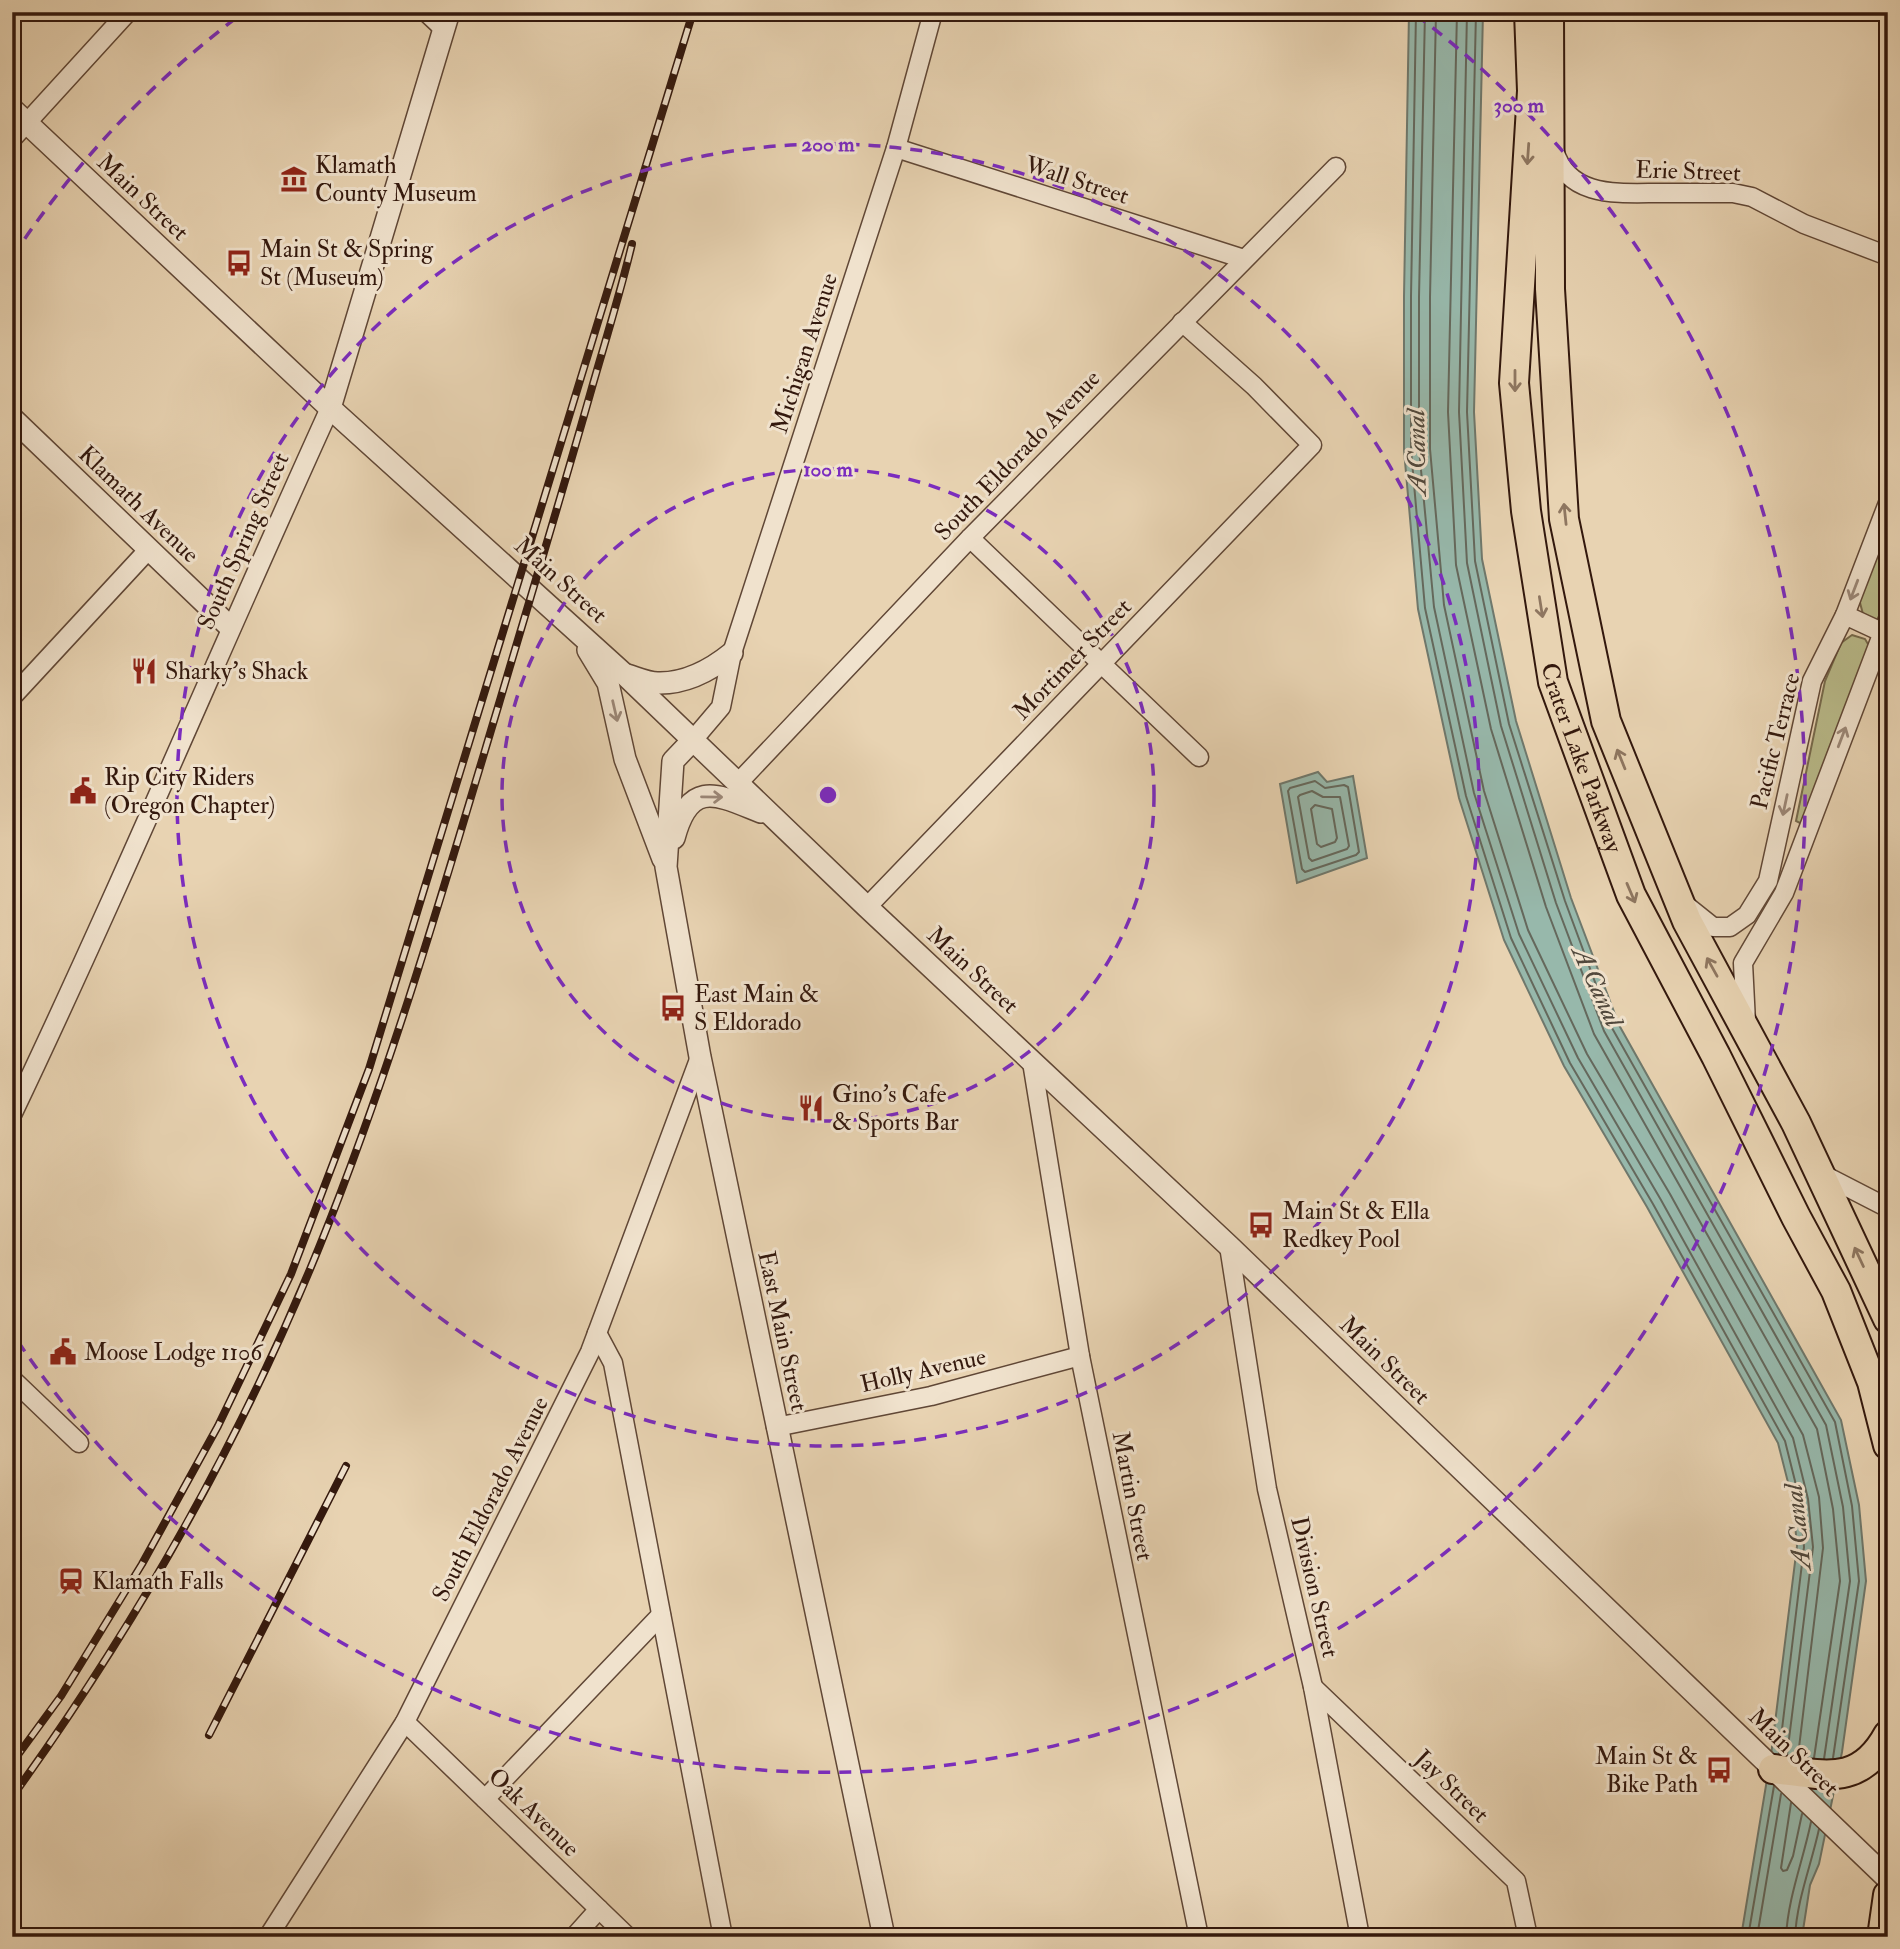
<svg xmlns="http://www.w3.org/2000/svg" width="1900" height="1949" viewBox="0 0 1900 1949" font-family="'IM FELL Double Pica',serif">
<rect width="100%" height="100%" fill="#e8d3b2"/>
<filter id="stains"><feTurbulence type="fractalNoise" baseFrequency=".00286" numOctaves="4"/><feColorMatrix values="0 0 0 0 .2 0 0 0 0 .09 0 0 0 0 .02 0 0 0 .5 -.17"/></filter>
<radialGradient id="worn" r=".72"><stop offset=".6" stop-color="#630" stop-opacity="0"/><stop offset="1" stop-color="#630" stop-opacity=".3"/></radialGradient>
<g fill="#b9bb8a" stroke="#766a4c" stroke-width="2">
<polygon points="1888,526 1888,613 1877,621 1863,614 1859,599"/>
<polygon points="1852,635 1865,639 1871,649 1802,824 1796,821 1825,681 1841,643"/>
</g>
<g fill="#97b8ab" stroke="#6f786c" stroke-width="2">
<polygon points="1409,12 1483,12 1474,412 1482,559 1516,721 1571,898 1619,1025 1841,1420 1859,1505 1866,1581 1842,1752 1819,1864 1810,1885 1802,1937 1741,1937 1771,1755 1797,1546 1793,1502 1778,1443 1647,1207 1564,1066 1504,940 1459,798 1418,609 1404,450 1404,297"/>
<polygon points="1318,772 1327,782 1353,776 1367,858 1297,883 1280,784"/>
</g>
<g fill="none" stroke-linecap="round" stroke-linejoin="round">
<g stroke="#65685c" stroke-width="2">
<polyline points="1416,12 1411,297 1411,450 1425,608 1466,796 1511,938 1570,1063 1653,1204 1785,1441 1800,1501 1804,1547 1779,1754"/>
<polyline points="1425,12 1419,297 1419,449 1434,607 1474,793 1519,934 1578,1058 1661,1200 1793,1438 1808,1499 1813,1547 1787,1755"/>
<polyline points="1436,12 1430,297 1430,449 1444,605 1484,791 1528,930 1587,1054 1670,1194 1803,1435 1819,1497 1823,1548 1798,1756"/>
<polyline points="1457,12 1448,412 1456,565 1491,729 1546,907 1594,1034 1817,1429 1833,1509 1840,1581 1814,1758"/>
<polyline points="1467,12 1459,412 1467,563 1501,726 1556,903 1604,1031 1826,1425 1843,1507 1850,1581 1824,1759"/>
<polyline points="1476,12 1467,412 1475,561 1509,724 1565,901 1612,1028 1835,1422 1852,1506 1859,1581 1833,1758"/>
<polygon points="1315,781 1325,788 1344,785 1348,787 1359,852 1356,855 1305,872 1302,869 1288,791 1290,788"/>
<polygon points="1312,791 1323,797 1340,797 1349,846 1347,849 1312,861 1309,858 1298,797 1300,795"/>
<polygon points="1315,805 1332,809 1337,838 1335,842 1321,847 1317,844 1311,809"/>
<polyline points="1791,1803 1781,1868 1783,1871 1787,1870 1793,1856 1802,1814"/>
<polyline points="1748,1937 1774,1786"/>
<polyline points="1757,1937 1781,1794"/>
<path d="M1786,1937C1788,1897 1803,1861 1811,1822"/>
<path d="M1795,1937C1797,1899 1811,1866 1819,1829"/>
</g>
<g stroke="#604736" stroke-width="21">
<g id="minor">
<polyline points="426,12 444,29"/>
<polyline points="12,139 128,12"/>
<polyline points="896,148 1244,259"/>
<path d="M1554,150C1568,199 1620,193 1661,193C1685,193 1709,193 1733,193L1752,197L1804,224L1888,256"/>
<polyline points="970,538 1199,757"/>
<polyline points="1845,615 1888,635"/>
<polyline points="12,697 149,549"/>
<polyline points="693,740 721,707 732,653 896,148 933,12"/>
<polyline points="738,783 970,538 1336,167"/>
<polyline points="1683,903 1713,927 1730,927 1747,915 1768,881 1812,681 1845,615 1888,503"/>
<polyline points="867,907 1312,445 1254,386 1182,322"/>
<polyline points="1746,1022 1743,963 1784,893 1888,619"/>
<polyline points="1032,1062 1080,1356 1199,1937"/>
<path d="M12,1115C123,882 223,643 330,408"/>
<polyline points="1820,1173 1888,1208"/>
<polyline points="1229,1246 1267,1489 1313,1687 1360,1937"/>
<polyline points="597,1333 613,1363 723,1937"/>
<polyline points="12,1379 79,1443"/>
<polyline points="776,1427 931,1396 1080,1356"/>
<polyline points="1313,1687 1516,1881 1528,1937"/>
<polyline points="405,1722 628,1937"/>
<polyline points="485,1799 661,1615"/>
<polyline points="268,1937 405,1722 590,1352 700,1057"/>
<polyline points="574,1937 599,1909"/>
</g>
</g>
<g stroke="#604736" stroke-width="24">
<g id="tertiary">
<polyline points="12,109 330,408 624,674 867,907 1229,1246 1888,1879"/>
<polyline points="330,408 449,12"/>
<polyline points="12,418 230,627"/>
<polyline points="588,650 608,683 625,759 663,859"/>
<path d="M627,675C637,678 650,684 660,683C688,683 711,670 732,653"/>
<polyline points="693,740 673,761 666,867 700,1057 884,1937"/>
<path d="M674,838C690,778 718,795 761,812"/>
</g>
</g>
<g stroke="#33180d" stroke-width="32">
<g id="primary">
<path id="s1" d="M1529,12L1532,91L1514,383L1526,511L1553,682L1631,895L1716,1056L1796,1217L1836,1291L1872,1382L1888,1445"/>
<polyline points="1549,12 1550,289 1564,519 1606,721 1687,921 1796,1123 1888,1319"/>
<path d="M1773,1769C1823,1774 1859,1788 1888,1735"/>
<polyline points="1882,1937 1888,1895"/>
</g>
</g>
<use href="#minor" stroke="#f0e2cd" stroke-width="18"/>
<use href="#tertiary" stroke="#f0e2cd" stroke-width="21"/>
<use href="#primary" stroke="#e8d3b2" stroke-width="28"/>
<g stroke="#33180d" stroke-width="8">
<g id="rail">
<polyline points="209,1735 346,1466"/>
<polyline points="12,1763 61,1696 142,1564 218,1426 291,1274 369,1069 693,12"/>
<path d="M12,1797C135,1627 241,1440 320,1245C391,1070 444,887 498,707C529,602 561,497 591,391C605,342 620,294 632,244"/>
</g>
</g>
<use href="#rail" stroke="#f0e2cd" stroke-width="5" stroke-dasharray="16" stroke-linecap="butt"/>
</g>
<defs><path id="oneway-shaft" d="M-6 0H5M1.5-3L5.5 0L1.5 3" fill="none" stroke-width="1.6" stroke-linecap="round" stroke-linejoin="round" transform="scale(1.75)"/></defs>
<g stroke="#8e7660">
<use href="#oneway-shaft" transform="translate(1528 154) rotate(94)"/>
<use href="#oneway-shaft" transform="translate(1515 381) rotate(90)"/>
<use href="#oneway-shaft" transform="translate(1565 514) rotate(-96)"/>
<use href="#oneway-shaft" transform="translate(1541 607) rotate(81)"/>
<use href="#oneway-shaft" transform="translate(1621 759) rotate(-112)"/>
<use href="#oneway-shaft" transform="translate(1631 893) rotate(67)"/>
<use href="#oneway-shaft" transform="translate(1712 967) rotate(-119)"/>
<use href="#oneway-shaft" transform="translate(1859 1257) rotate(-115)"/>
</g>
<g stroke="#9b8777">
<use href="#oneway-shaft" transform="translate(1854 590) rotate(111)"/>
<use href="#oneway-shaft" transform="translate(615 711) rotate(77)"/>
<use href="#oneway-shaft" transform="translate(1842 737) rotate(-69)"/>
<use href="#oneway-shaft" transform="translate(712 797) rotate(1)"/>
<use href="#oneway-shaft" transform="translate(1785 805) rotate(102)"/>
</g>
<g fill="none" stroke="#7b2cbf" stroke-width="3.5" stroke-dasharray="12 9">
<circle cx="828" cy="795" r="326"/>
<circle cx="828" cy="795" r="651"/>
<path d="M13 256A977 977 0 0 1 240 15M1416 15A977 977 0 1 1 13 1334"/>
</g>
<defs>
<g id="museum-bare" transform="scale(2.1)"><path d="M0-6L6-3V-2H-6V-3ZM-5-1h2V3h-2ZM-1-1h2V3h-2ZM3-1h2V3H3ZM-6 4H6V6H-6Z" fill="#8f2418" stroke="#f0e2cd" stroke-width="2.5" paint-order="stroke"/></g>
<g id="bus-bare" transform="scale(2.1)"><path d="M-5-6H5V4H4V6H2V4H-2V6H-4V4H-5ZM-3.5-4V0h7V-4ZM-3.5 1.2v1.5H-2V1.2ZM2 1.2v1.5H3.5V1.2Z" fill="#8f2418" stroke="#f0e2cd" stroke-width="2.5" paint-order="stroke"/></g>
<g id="restaurant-bare" transform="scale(2.1)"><path d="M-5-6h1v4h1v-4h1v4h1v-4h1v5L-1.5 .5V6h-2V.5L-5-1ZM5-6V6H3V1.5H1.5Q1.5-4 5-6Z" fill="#8f2418" stroke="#f0e2cd" stroke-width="2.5" paint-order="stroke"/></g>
<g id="civic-bare" transform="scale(2.1)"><path d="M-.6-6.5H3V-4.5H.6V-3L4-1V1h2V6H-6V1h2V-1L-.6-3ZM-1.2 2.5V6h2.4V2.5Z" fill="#8f2418" stroke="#f0e2cd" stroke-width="2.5" paint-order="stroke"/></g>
<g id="station-bare" transform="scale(2.1)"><path d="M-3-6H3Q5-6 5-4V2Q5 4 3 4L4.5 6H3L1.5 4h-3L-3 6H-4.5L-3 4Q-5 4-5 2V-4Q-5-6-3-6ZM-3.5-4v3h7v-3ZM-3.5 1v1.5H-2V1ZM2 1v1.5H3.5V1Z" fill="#8f2418" stroke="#f0e2cd" stroke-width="2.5" paint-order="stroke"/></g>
</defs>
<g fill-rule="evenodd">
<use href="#museum-bare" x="294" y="179"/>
<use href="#bus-bare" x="239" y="263"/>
<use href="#restaurant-bare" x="144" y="671"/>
<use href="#civic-bare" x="83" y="791"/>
<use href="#bus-bare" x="673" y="1008"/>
<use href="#restaurant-bare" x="811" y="1108"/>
<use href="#bus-bare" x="1261" y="1225"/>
<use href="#civic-bare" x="63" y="1352"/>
<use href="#station-bare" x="71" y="1581"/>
<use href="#bus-bare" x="1719" y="1770"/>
</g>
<g text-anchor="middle" stroke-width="6" stroke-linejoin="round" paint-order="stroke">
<g font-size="24" fill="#33180d" stroke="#f0e2cd" text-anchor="start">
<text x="315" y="173">Klamath<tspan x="315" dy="28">County Museum</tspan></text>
<text x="260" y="257">Main St &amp; Spring<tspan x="260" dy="28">St (Museum)</tspan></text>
<text x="165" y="679">Sharky's Shack</text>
<text x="104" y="785">Rip City Riders<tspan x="104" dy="28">(Oregon Chapter)</tspan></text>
<text x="694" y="1002">East Main &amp;<tspan x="694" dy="28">S Eldorado</tspan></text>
<text x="832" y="1102">Gino's Cafe<tspan x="832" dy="28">&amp; Sports Bar</tspan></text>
<text x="1282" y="1219">Main St &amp; Ella<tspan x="1282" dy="28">Redkey Pool</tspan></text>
<text x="84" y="1360">Moose Lodge 1106</text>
<text x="92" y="1589">Klamath Falls</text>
<text x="1698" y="1764" text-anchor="end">Main St &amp;<tspan x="1698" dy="28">Bike Path</tspan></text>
</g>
<g font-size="24" fill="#33180d" stroke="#f0e2cd">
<text transform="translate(1688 171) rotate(2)" y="8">Erie Street</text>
<text transform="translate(1077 180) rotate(18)" y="8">Wall Street</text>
<text transform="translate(143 197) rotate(43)" y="8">Main Street</text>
<text transform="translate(804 353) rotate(-72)" y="8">Michigan Avenue</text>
<text transform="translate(1017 455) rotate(-46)" y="8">South Eldorado Avenue</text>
<text transform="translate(139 504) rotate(44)" y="8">Klamath Avenue</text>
<text transform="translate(243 541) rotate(-66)" y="8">South Spring Street</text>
<text transform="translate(561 580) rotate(42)" y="8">Main Street</text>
<text transform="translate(1072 659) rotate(-46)" y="8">Mortimer Street</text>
<text transform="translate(1775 741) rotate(-76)" y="8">Pacific Terrace</text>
<text dy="8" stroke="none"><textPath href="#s1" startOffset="754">Crater Lake Parkway</textPath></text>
<text transform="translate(973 970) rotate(43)" y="8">Main Street</text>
<text transform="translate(783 1331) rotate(78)" y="8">East Main Street</text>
<text transform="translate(1385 1360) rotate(44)" y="8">Main Street</text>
<text transform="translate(923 1370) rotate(-13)" y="8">Holly Avenue</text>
<text transform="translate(1133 1496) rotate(79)" y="8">Martin Street</text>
<text transform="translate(490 1499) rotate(-63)" y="8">South Eldorado Avenue</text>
<text transform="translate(1315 1587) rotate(77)" y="8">Division Street</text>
<text transform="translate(1794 1752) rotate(44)" y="8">Main Street</text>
<text transform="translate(1452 1786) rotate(44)" y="8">Jay Street</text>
<text transform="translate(534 1812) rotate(44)" y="8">Oak Avenue</text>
</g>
<g font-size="26" font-style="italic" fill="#51483c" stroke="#f0e2cd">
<text transform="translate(1416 452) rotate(-91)" y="9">A Canal</text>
<text transform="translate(1598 986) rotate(65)" y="9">A Canal</text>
<text transform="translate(1797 1527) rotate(-96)" y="9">A Canal</text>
</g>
</g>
<circle cx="828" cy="795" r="10" fill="#7b2cbf" stroke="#f0e2cd" stroke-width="3.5"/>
<g font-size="21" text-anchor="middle" font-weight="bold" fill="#7b2cbf" stroke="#f0e2cd" stroke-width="6" stroke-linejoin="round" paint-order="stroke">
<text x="1519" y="112">300 m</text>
<text x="828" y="151">200 m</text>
<text x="828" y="476">100 m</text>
</g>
<rect width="1900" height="1949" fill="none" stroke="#e8d3b2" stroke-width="42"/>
<rect x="14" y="14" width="1872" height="1921" fill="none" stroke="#33180d" stroke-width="3.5"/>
<rect x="21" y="21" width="1858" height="1907" fill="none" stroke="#33180d" stroke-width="2"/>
<rect width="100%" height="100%" filter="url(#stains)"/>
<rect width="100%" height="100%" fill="url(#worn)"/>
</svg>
